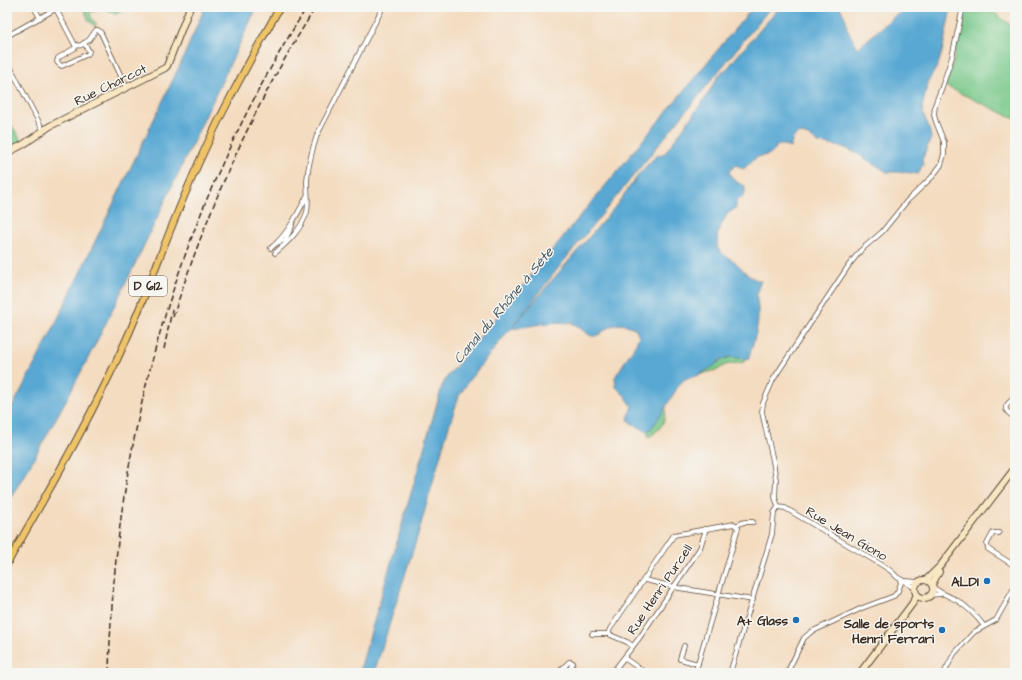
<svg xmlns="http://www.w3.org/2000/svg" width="1022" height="680" viewBox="0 0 1022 680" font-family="'Architects Daughter',sans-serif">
<rect width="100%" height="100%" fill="#f6f6f2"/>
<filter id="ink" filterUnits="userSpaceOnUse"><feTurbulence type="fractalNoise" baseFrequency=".025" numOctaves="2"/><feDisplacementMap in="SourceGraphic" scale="8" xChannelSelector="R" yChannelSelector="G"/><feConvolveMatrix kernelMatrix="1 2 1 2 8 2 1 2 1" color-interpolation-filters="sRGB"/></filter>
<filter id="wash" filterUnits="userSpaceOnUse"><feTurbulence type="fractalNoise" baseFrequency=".012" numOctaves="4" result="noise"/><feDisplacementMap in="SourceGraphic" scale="16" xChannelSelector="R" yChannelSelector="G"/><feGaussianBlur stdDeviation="0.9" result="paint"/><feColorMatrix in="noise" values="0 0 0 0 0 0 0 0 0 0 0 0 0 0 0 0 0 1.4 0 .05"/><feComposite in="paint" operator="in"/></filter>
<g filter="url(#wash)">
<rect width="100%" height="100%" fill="#f4dcc0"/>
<g fill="#77c788" stroke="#597853">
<polygon points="83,7 128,7 115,15 112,12 100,7 94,12 92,11 90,13 92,19 97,24 95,26 89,21"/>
<polygon points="965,7 986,7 1015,28 1015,119 945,86 953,62"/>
<polygon points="7,119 23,142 7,151"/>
<path d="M731,357L746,359L744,362L725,365L718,370L712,371L699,375C710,368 718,361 731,357Z"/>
<path d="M666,406C665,424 663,427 648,438V432L657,421Z"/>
</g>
<g fill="#59a8d3" stroke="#4a6978">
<path d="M205,7H257C225,75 192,144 160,212C113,311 64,410 7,504V417L50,335L180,65Z"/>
<path d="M753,7H771L563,262L513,326L615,207L639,174L656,156L665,153L706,97L719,75L727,69L738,55L780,7H840L846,20L847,29L858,48L895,16L910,7H949L950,13L942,52L938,65L929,80L922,107L924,116L929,127L931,138L922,160L923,164L918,174L904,172H887L858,154L843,147L819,143L808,136L799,133L793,138L790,148L784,145H777C776,148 774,152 771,153C766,157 760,155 756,158C751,161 748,166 743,169L736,165L729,171C731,179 737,183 745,186V193L742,198L736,200V208L727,214L718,231L717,247C724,257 727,256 735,262C744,270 748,278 761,281C755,294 757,295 758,309C760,322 753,346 748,359L731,357L720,360L715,365L699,375L685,379L679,385L657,421L648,432L631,423L628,419L632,406L626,397L616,387L615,377L636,344L639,336L636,329C625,323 615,322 605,330C602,332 598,336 594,336C588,337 578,324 571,323C553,320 528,327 510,329L470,379L459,396L448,429L419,531L374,673H359L442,386L447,377Z"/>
</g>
</g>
<g filter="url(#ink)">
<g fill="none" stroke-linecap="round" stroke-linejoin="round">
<g stroke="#574536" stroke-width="5.5">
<g id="street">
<polyline points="34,7 40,18"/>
<path d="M56,9L75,45C79,46 81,46 84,43L89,51L88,54L62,66L60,65L57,62L58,58L75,48L77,45"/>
<polyline points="7,36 59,7"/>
<polyline points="84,43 89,40 96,30 98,30 101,33 126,87"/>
<polyline points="7,61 43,130"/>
<polyline points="277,243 285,240 292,226"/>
<path d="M271,248C287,235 297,215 307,196"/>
<path d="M275,253C288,242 301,230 307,212C309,203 307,190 307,181C308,165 312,150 317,135L383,7"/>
<path d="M1015,397C1003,408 1002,408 1015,418"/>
<polyline points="778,507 785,508 882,565 891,571 897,577 915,588"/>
<polyline points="737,525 744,522 753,522"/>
<polyline points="999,533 993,533 987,544 988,549 1015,566"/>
<polyline points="645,580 679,588 753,600"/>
<polyline points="906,581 918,582"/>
<path d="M933,587C941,594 950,596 958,601C969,608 977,617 984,626"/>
<polyline points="930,595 941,594"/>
<polyline points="592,634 608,634"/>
<polyline points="633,646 627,642 608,634 610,629 674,535 734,524 738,528 695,673"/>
<polyline points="684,646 680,659 698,664"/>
<polyline points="624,658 646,673"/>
<polyline points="558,673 569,662 571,662 573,663 568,673"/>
<polyline points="612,673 640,637 700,548 705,532 704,529"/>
<polyline points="730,673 772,534 774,513 778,507 775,497 776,480 773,461 762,412 763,403 773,380 780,369 849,265 861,250 882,232 907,201 932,177 941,165 944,154 944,142 936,122 934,115 935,105 942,87 952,57 963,7"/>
<polyline points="787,673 804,638 811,632 862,608 894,596 898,591 902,580"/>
<polyline points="944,673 954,654 974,632 996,620 1015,586"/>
</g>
</g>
<g stroke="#574536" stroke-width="8">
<g id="secondary">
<polyline points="7,153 24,144 50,126 165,68 167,66 190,7"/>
<polyline points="926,580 941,565 1015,468"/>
<circle cx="924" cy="589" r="9"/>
<polyline points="932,584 939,572"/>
<polyline points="860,673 912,604 917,595"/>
</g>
</g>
<g stroke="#574536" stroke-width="8">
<path id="primary" d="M7,564C49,490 92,416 127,338C149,288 167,235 189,185C215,123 247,65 280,7"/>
</g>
<use href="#street" stroke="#fff" stroke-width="4"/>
<use href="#secondary" stroke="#f9e7c3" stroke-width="6"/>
<use href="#primary" stroke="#efc469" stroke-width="6"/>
<g stroke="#3b2a1e" stroke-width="1.5" stroke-dasharray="6 3" stroke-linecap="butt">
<path d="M173,317C208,208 254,104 316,7"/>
<polyline points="164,349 172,310"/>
<path d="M109,673C114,434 179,209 307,7"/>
</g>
</g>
</g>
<g fill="#1f6fb2" stroke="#f6f6f2" stroke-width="1.5">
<circle cx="987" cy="581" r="4"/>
<circle cx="796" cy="620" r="4"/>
<circle cx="942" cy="630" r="4"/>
</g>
<g text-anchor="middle" stroke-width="3" stroke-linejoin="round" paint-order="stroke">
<rect fill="#f6f6f2" stroke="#73675e" stroke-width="1" x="129" y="276" width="38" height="20" rx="3"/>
<g font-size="12" font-weight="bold" fill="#3b2a1e">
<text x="148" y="290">D 612</text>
</g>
<g font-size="13" fill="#3b2a1e" stroke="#f6f6f2">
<text transform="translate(110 84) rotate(-26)" y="5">Rue Charcot</text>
<text transform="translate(847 533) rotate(31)" y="5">Rue Jean Giono</text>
<text transform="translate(659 589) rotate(-56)" y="5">Rue Henri Purcell</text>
</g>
<g font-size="13" font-weight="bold" fill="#3b2a1e" stroke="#f6f6f2" text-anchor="end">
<text x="979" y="586">ALDI</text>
<text x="788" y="625">A+ Glass</text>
<text x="934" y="628">Salle de sports<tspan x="934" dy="15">Henri Ferrari</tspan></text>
</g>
<g font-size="14" font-style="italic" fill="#46565d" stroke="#f6f6f2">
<text transform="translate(503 305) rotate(-50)" y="5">Canal du Rhône à Sète</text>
</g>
</g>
<rect width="1022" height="680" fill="none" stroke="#f6f6f2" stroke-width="24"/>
</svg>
